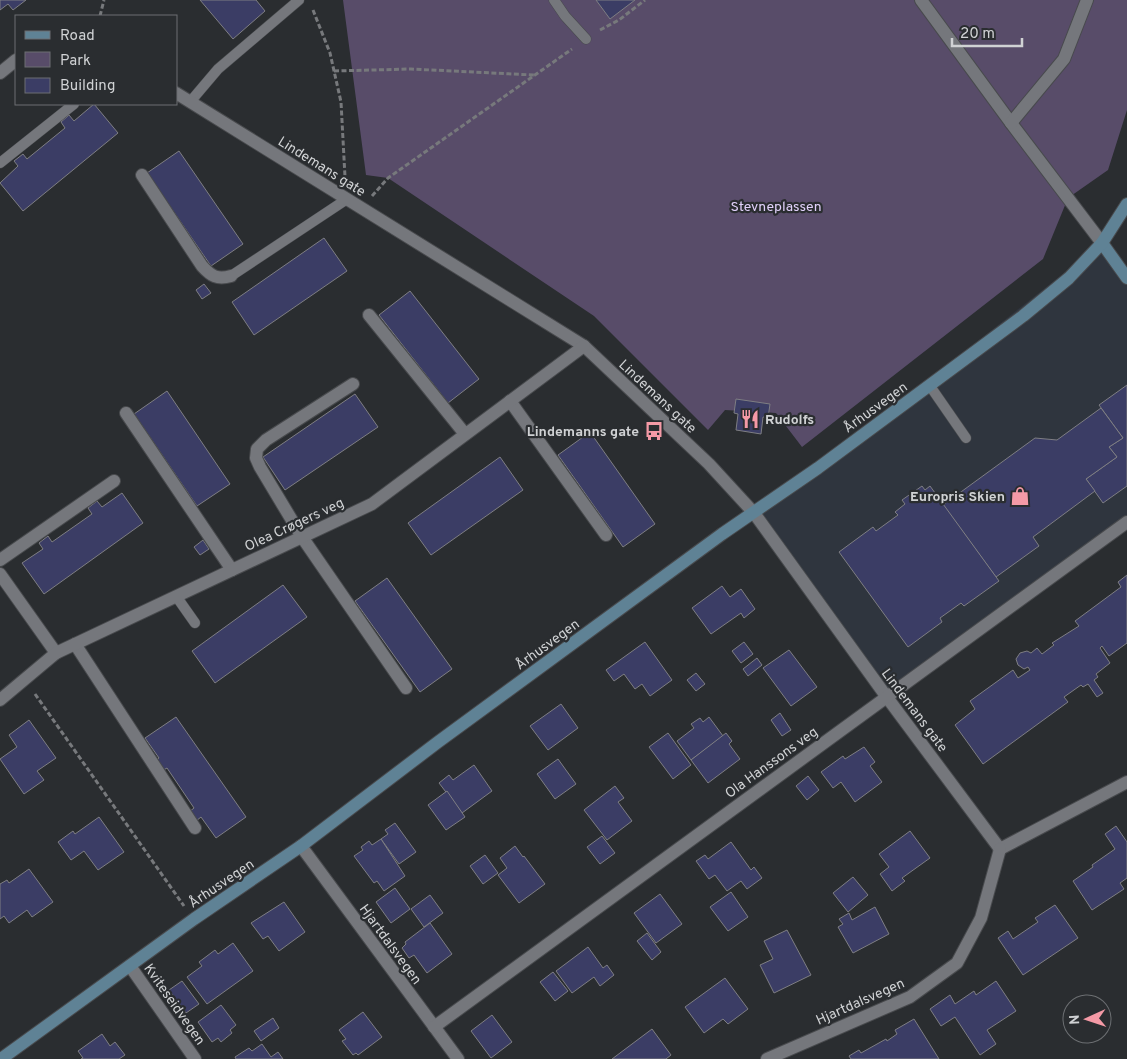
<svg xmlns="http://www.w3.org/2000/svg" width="1127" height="1059" viewBox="0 0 1127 1059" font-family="Overpass,sans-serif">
<rect width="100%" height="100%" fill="#2a2d30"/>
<polygon fill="#2f353e" points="1102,243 1127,277 1127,522 886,696 754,513 813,471"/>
<polygon fill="#584c69" points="343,0 1127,0 1127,110 1108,170 1068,198 1043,259 802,447 776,413 725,410 708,430 594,316 388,178 366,175"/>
<g fill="#3b3d65" stroke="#7e7e83">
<polygon points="0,0 26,0 13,10 8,4 0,10"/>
<polygon points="200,0 256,0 265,11 233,39"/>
<polygon points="596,0 635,0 610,19"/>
<polygon points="94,104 118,133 23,211 0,183 18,166 14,161 23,154 27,159 65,128 61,122 69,115 74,121"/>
<polygon points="179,151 243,244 211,266 147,173"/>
<polygon points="324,238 347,271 254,335 232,302"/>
<polygon points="204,284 211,293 202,299 196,290"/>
<polygon points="410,291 479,379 448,403 379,315"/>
<polygon points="1127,385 1127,486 1103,503 1086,479 1117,457 1109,447 1123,438 1099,405"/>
<polygon points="167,391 230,484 197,506 134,414"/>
<polygon points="355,394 378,427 285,490 263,457"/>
<polygon points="736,399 770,404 768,418 763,417 761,434 736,430 738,414 734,413"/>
<polygon points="1101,408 1123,438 1109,447 1117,457 1086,479 1095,491 1033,537 1039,546 996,577 943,505 1035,438 1057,440"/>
<polygon points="590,432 655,524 623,547 558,455"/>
<polygon points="500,457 523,490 431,555 408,523"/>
<polygon points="922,486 925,490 930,486 999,581 964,606 961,603 940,618 942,622 908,647 839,552 873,527 876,531 898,515 895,512 905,504 902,500"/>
<polygon points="122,493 143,523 44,594 22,563 43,549 39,543 48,536 52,542 92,514 88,508 97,501 102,507"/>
<polygon points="203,540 209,549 200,555 194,547"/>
<polygon points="1127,575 1127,643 1109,656 1102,646 1100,648 1110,663 1096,674 1098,677 1094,680 1103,693 1097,697 1088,684 1083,687 1081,685 1064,697 1068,702 983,764 955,725 975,709 970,701 1013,670 1018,678 1030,670 1028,667 1024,669 1018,665 1016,659 1020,653 1027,651 1031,653 1037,648 1042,654 1054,645 1052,643 1079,626 1075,621 1121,587 1118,582"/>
<polygon points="387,578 452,669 420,692 355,601"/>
<polygon points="283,585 307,617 215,683 192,651"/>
<polygon points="722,586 730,597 741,589 755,609 744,618 741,613 711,634 692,608"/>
<polygon points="645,642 672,680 650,696 642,684 635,689 624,674 614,681 606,670"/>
<polygon points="744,642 753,654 741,663 732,651"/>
<polygon points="789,650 817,687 791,706 763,668"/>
<polygon points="757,658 762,665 748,676 743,669"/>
<polygon points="696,673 705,684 696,691 687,680"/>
<polygon points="561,704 578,728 548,750 530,726"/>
<polygon points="780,713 791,730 782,736 771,720"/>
<polygon points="176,717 246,817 216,838 201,817 196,821 189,812 194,808 167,768 160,772 153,762 159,758 145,738"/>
<polygon points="709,717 723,736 691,760 677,741 694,728 691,724 700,718 703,722"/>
<polygon points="29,720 56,758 37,771 44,780 24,794 0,759 17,747 9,735"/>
<polygon points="668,733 691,765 673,779 649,747"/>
<polygon points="726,733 732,741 729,744 740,759 708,783 691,760"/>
<polygon points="864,747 875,762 870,766 882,782 855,802 841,782 833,788 821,772 843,756 845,759"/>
<polygon points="558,759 576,784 555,799 537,774"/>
<polygon points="474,765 492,791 462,813 439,783 449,775 453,780"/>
<polygon points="808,776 819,790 807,800 796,786"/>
<polygon points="615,786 624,798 618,802 632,821 607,840 584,810"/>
<polygon points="447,791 465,817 446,830 428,805"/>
<polygon points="99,817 124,852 98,870 84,851 71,860 58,842 73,831 75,834"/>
<polygon points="395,823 416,852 399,864 381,839 388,834 385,830"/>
<polygon points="1116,826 1127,842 1127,878 1120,883 1124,889 1092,910 1073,881 1093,867 1092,865 1115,849 1105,834"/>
<polygon points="910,831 930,858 902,878 905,881 892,891 880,874 889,867 879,854"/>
<polygon points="602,836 615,853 600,864 587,847"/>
<polygon points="381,839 405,876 384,891 377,881 374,883 354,856 363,850 361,847 369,841 372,845"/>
<polygon points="731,842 751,870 754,867 762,878 747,889 741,881 727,891 715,875 709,879 696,861 705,855 708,859"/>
<polygon points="515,846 523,857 524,856 545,884 519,903 498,875 507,868 500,858"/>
<polygon points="485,855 498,873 483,884 470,866"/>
<polygon points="29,869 53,902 32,917 27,910 9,923 4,916 0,919 0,884 7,880 9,883"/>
<polygon points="853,877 868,895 848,912 833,893"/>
<polygon points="395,888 410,909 391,923 376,902"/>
<polygon points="731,892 748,917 728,931 710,907"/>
<polygon points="660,894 682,924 656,943 634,913"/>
<polygon points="430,895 443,913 424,927 411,909"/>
<polygon points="284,902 305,932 279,951 268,936 263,939 251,923"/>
<polygon points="1055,905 1078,938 1023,975 998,938 1008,931 1013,939 1038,922 1035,918"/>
<polygon points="875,907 889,934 853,953 838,927 843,924 839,919 849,913 852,920"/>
<polygon points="430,923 452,954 427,973 414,955 409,958 402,948 406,944 405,942"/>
<polygon points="787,930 811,975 774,993 760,965 773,959 764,941"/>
<polygon points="647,933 661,952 652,960 637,941"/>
<polygon points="233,943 253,971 207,1004 187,977 202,966 199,962 215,950 218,954"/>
<polygon points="588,947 603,968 607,965 614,975 600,986 594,977 572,993 556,971"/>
<polygon points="553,972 568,991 555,1001 540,982"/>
<polygon points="725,978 748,1009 728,1024 723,1019 704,1033 685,1007"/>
<polygon points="182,981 199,1004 186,1013 169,990"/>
<polygon points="996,981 1016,1011 987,1030 996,1044 980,1055 955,1017 941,1026 930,1009 950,995 955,1004 974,991 976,995"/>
<polygon points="221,1005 236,1025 230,1030 232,1033 221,1042 218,1038 212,1042 198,1022"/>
<polygon points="363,1012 382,1037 358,1055 356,1053 353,1055 342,1041 346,1039 339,1030"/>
<polygon points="492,1015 512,1042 491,1058 471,1031"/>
<polygon points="273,1018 279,1028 261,1041 254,1031"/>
<polygon points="914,1019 939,1059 851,1059 849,1056 859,1050 861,1053 886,1039 887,1041 897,1034 895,1030"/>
<polygon points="652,1029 671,1055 666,1059 612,1059"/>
<polygon points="102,1034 110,1046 115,1042 125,1055 119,1059 81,1059 83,1058 78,1051"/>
<polygon points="262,1044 271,1057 278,1052 283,1059 236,1059 235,1057 249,1048 252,1051"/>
</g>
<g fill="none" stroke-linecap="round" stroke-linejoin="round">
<g stroke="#484a4d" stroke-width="11">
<g id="lane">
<polyline points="554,0 565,16 586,39"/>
<polyline points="190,102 218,69 299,0"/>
<polyline points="0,163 74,104"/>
<polyline points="231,276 347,199"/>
<polyline points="930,386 966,438"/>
<polyline points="176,596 195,623"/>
</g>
</g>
<g stroke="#484a4d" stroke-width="14">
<g id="street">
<polyline points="921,0 1011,123 1102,243"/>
<polyline points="0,73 16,60"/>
<polyline points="176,93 584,346 709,464 754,513 886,696 1000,849"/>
<polyline points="1011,123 1064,59 1087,0"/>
<path d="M142,175L202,266C211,276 217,280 231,276"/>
<polyline points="369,315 465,434"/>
<polyline points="353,384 266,440 257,449 256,458 260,467 302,537 406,688"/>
<polyline points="510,401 606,535"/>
<polyline points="126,413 232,570"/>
<polyline points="0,560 114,481"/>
<polyline points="0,574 56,653"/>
<polyline points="75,644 195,828"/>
<polyline points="0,700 56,653 372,504 584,346"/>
<polyline points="301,846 458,1059"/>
<polyline points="1000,849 1127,782"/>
<polyline points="130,966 195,1059"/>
<polyline points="434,1027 1127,522"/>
<polyline points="767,1059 910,997 957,963 981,918 1000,849"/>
</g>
</g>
<g stroke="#484a4d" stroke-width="14">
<g id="secondary">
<polyline points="1102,243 1127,278"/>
<polyline points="1,1059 194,919 301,846 438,742 722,534 818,468 1023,316 1069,278 1102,243 1127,204"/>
</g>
</g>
<g stroke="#77797c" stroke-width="3" stroke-dasharray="5 2.5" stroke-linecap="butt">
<polyline points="313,10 330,53 341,102 345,177"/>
<polyline points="100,16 104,0"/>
<polyline points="600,30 619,20 645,0"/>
<polyline points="334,71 411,69 534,75"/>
<polyline points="372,196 388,178 572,49"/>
<polyline points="35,694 184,906"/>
</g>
<use href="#lane" stroke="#75777c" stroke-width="10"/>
<use href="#street" stroke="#75777c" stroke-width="12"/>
<use href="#secondary" stroke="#5f8295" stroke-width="12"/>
</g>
<defs>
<g id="restaurant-bare" transform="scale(1.5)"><path d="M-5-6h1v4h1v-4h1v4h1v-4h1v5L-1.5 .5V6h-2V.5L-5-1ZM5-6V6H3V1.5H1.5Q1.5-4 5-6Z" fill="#f49aa6" stroke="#2a2d30" stroke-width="2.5" paint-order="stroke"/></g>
<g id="bus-bare" transform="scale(1.5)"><path d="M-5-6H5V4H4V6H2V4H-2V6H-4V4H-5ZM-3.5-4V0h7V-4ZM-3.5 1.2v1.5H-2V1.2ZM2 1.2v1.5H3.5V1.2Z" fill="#f49aa6" stroke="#2a2d30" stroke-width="2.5" paint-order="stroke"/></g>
<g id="shop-bare" transform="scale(1.5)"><path d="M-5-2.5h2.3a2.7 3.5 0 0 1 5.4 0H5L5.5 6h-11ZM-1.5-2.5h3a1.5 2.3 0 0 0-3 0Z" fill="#f49aa6" stroke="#2a2d30" stroke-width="2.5" paint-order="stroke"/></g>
</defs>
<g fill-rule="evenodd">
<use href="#restaurant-bare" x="750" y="419"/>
<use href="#bus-bare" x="654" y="431"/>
<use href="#shop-bare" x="1020" y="496"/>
</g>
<g text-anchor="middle" stroke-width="4.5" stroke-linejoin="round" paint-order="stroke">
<g font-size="14" fill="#d0d2d4" stroke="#2a2d30">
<text transform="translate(322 166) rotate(32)" y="5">Lindemans gate</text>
<text transform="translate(658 396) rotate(43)" y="5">Lindemans gate</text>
<text transform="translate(875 407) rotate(-36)" y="5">Århusvegen</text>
<text transform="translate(294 524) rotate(-25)" y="5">Olea Crøgers veg</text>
<text transform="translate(547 644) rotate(-36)" y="5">Århusvegen</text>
<text transform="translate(915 710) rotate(53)" y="5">Lindemans gate</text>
<text transform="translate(771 762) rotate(-36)" y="5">Ola Hanssons veg</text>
<text transform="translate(221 883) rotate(-34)" y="5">Århusvegen</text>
<text transform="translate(391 944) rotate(54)" y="5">Hjartdalsvegen</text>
<text transform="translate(860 1001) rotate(-24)" y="5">Hjartdalsvegen</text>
<text transform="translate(175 1004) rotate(55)" y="5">Kviteseidvegen</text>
</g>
<g font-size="14" fill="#e1d1fa" stroke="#2a2d30">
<text x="776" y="211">Stevneplassen</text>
</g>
<g font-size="14" font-weight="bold" fill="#d0d2d4" stroke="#2a2d30" text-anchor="end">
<text x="765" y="424" text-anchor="start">Rudolfs</text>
<text x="639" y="436">Lindemanns gate</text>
<text x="1005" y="501">Europris Skien</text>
</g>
</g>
<rect x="15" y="15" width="162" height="90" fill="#2a2d30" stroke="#6c6f72"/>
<rect x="25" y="31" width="25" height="8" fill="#5f8295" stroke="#6c6f72"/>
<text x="60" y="40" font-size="15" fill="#d0d2d4">Road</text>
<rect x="25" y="52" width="25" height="15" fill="#584c69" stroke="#6c6f72"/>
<text x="60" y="65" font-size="15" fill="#d0d2d4">Park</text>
<rect x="25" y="78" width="25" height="15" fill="#3b3d65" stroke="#6c6f72"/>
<text x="60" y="90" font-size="15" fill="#d0d2d4">Building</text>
<g transform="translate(1087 1019) rotate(267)"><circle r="24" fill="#2a2d30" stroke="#6c6f72"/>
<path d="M0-4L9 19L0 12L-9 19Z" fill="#f49aa6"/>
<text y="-8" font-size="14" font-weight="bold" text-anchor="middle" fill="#d0d2d4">N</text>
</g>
<path d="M952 38v8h70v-8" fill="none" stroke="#d0d2d4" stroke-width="2.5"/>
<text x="960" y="38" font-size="15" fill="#d0d2d4" stroke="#2a2d30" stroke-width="4" paint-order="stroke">20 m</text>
</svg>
